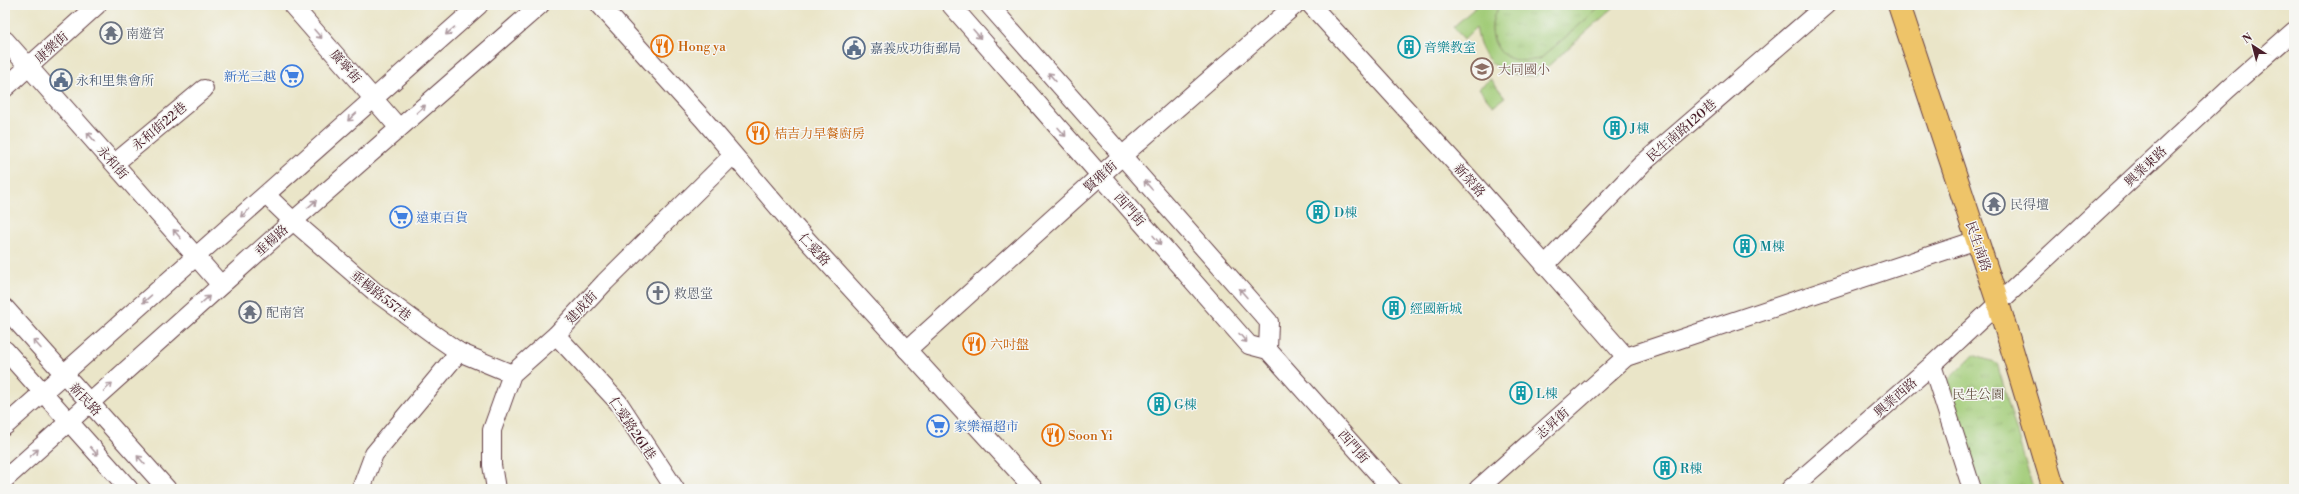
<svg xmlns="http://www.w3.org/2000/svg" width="2299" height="494" viewBox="0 0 2299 494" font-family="'Libre Bodoni','Noto Serif TC',serif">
<defs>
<pattern id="grass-tufts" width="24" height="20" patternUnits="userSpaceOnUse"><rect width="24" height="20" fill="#a2cc78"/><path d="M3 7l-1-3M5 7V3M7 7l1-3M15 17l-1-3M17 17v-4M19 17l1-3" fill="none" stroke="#8daf68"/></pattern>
</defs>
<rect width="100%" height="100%" fill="#f6f6f2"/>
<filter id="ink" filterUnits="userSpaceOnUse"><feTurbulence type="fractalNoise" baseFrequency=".025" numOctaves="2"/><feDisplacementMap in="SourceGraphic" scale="8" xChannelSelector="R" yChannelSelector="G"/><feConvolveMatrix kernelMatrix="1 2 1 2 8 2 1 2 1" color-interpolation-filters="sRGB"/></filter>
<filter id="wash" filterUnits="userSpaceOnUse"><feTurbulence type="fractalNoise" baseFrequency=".012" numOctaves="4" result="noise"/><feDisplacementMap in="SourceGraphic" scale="16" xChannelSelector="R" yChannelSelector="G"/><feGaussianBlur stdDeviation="0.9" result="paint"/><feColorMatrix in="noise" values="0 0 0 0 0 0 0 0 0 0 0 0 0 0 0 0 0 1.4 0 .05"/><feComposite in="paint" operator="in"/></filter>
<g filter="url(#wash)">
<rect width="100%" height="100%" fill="#eae5c8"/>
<g fill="url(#grass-tufts)" stroke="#767652">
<path d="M1501,5H1599L1597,10L1540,59C1530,61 1519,62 1509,58C1490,49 1486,19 1501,5Z"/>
<polygon points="1491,79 1505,97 1493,106 1479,88"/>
<polygon points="1973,355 1997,363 2033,489 1980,489 1946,382"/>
</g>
<path fill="#a2cc78" stroke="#767652" d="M1478,5H1501C1486,19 1490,49 1509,58C1519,62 1530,61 1540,59L1597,10L1599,5H1614L1613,8L1537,76C1500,77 1482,64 1476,27L1464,39L1453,27Z"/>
</g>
<g filter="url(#ink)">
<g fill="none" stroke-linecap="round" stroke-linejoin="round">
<g stroke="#623d43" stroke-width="20">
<g id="minor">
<polyline points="292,5 399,128"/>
<polyline points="600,5 703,119 796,228 1034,489"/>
<polyline points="951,5 1249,345 1268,350 1392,489"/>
<polyline points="989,5 1269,322 1268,350"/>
<polyline points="1311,5 1468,177 1626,357"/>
<polyline points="5,40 221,285"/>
<polyline points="5,88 97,5"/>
<polyline points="115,163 204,89"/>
<polyline points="266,195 293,221 374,291 433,334 459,352 512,374"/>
<polyline points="1545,265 1642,164 1826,5"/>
<polyline points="5,308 167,489"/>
<polyline points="556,335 618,402 675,489"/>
<polyline points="5,350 129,489"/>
<polyline points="907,350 1122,156 1295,5"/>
<polyline points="1932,365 1972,489"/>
<polyline points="5,426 479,5"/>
<polyline points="5,479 276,236 540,5"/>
<polyline points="361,489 374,454 459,352"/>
<polyline points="496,489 492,465 492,430 512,374 556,335 605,282 733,155"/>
<polyline points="1478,489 1626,357 1977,240"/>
<polyline points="1790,489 1932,365 2228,89 2294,31"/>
</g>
</g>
<g stroke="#623d43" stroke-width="24">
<polyline id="major" points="1899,5 1998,303 2054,489"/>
</g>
<use href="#minor" stroke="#fff" stroke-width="18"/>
<use href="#major" stroke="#eec469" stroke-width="22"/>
</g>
<defs><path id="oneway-shaft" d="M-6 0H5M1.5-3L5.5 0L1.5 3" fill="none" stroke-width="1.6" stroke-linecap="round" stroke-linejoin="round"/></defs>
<g stroke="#ae9aa0">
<use href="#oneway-shaft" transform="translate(450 31) rotate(139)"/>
<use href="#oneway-shaft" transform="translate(318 34) rotate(49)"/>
<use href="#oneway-shaft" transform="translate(977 34) rotate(49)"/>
<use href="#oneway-shaft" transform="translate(1052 77) rotate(-132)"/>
<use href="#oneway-shaft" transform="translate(421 109) rotate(-41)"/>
<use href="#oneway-shaft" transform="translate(352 117) rotate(138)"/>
<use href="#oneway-shaft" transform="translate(1062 132) rotate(49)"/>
<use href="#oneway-shaft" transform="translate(91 137) rotate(-131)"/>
<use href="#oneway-shaft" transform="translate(1148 185) rotate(-132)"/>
<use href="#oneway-shaft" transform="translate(312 204) rotate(-41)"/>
<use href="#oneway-shaft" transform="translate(245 213) rotate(139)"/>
<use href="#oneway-shaft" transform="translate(177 234) rotate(-131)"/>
<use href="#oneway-shaft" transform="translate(1157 240) rotate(49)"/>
<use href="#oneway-shaft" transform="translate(1243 293) rotate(-131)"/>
<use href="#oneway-shaft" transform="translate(147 299) rotate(139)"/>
<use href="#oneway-shaft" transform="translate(205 300) rotate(-42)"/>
<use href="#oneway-shaft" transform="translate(1243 338) rotate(49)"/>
<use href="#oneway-shaft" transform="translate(37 344) rotate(-132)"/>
<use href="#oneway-shaft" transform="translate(108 387) rotate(-43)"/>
<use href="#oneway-shaft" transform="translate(94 451) rotate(48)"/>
<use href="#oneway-shaft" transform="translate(34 453) rotate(-42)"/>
<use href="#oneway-shaft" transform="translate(141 460) rotate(-132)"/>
</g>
</g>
<defs>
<g id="temple-ring" transform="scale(1.15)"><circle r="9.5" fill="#f6f6f2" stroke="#6b7280" stroke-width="1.5"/><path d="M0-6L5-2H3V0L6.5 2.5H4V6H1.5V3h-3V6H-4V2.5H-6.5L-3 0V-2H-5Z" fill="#6b7280"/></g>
<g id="restaurant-ring" transform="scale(1.15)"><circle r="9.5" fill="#f6f6f2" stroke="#e8710a" stroke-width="1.5"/><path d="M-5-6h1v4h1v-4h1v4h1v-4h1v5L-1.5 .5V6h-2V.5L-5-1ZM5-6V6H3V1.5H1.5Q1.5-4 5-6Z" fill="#e8710a"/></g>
<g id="building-ring" transform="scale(1.15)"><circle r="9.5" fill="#f6f6f2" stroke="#0f9aa8" stroke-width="1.5"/><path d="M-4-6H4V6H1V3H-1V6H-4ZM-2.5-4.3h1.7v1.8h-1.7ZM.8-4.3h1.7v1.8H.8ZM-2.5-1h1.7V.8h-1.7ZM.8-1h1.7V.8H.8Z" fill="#0f9aa8"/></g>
<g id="civic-ring" transform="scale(1.15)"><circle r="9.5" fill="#f6f6f2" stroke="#5c6f8a" stroke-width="1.5"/><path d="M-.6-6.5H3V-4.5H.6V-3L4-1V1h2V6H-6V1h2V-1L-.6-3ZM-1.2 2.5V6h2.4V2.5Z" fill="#5c6f8a"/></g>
<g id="school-ring" transform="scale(1.15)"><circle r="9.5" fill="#f6f6f2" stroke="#8d6e63" stroke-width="1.5"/><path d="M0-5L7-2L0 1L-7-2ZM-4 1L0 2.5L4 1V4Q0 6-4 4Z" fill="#8d6e63"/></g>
<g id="supermarket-ring" transform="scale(1.15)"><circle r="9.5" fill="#f6f6f2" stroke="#3f7fe0" stroke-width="1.5"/><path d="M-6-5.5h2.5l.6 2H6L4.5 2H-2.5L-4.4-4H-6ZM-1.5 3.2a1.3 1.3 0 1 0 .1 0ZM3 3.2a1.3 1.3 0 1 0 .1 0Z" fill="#3f7fe0"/></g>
<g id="church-ring" transform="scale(1.15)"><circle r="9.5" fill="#f6f6f2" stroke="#6b7280" stroke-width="1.5"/><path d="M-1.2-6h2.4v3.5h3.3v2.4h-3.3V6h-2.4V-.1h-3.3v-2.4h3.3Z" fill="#6b7280"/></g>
</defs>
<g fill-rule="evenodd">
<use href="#temple-ring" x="111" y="33"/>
<use href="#restaurant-ring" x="662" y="46"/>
<use href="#building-ring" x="1409" y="47"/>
<use href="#civic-ring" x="854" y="48"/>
<use href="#school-ring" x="1482" y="69"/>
<use href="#supermarket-ring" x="292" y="76"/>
<use href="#civic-ring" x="61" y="80"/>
<use href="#building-ring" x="1615" y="128"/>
<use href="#restaurant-ring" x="758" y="133"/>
<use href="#temple-ring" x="1994" y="204"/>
<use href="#building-ring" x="1318" y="212"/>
<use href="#supermarket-ring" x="401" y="217"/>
<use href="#building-ring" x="1745" y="246"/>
<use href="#church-ring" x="658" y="293"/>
<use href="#building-ring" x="1394" y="308"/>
<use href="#temple-ring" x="250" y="312"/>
<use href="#restaurant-ring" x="974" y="344"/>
<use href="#building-ring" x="1521" y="393"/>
<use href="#building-ring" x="1159" y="404"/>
<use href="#supermarket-ring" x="938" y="426"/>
<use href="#restaurant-ring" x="1053" y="435"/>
<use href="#building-ring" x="1665" y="468"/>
</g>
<g text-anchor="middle" stroke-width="3" stroke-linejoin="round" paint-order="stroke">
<g font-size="13" fill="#5b616d" stroke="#f6f6f2" text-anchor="start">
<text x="126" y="38">南遊宮</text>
<text x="2010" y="209">民得壇</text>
<text x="674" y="298">救恩堂</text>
<text x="266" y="317">配南宮</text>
</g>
<g font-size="13" fill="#c56008" stroke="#f6f6f2" text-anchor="start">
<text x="678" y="51">Hong ya</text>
<text x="774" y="138">桔吉力早餐廚房</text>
<text x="990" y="349">六吋盤</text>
<text x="1068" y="440">Soon Yi</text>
</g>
<g font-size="13" fill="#4a1f2b" stroke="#f6f6f2">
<text transform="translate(51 47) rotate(-42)" y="5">康樂街</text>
<text transform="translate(346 66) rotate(49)" y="5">廣寧街</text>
<text transform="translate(159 126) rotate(-40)" y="5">永和街22巷</text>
<text transform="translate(1681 130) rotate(-41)" y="5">民生南路120巷</text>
<text transform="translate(113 162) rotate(49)" y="5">永和街</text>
<text transform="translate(2145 166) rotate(-43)" y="5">興業東路</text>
<text transform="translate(1100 176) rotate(-42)" y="5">賢雅街</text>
<text transform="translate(1470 180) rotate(48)" y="5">新榮路</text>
<text transform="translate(1130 209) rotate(49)" y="5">西門街</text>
<text transform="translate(271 240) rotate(-42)" y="5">垂楊路</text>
<text transform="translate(1979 246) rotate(71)" y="5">民生南路</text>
<text transform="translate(815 249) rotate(47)" y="5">仁愛路</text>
<text transform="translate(381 295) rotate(38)" y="5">垂楊路557巷</text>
<text transform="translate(581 307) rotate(-47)" y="5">建成街</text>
<text transform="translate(1895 397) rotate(-41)" y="5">興業西路</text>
<text transform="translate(86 399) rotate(47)" y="5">新民路</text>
<text transform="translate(1552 423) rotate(-42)" y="5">志昇街</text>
<text transform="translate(633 428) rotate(56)" y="5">仁愛路261巷</text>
<text transform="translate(1354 446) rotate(49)" y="5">西門街</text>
</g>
<g font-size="13" fill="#0d838f" stroke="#f6f6f2" text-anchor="start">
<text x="1424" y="52">音樂教室</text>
<text x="1630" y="133">J棟</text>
<text x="1334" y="217">D棟</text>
<text x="1760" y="251">M棟</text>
<text x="1410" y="313">經國新城</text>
<text x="1536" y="398">L棟</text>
<text x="1174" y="409">G棟</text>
<text x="1680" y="473">R棟</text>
</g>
<g font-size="13" fill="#4e5e75" stroke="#f6f6f2" text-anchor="start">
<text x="870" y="53">嘉義成功街郵局</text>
<text x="76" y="85">永和里集會所</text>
</g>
<g font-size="13" fill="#785e54" stroke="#f6f6f2" text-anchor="start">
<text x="1498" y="74">大同國小</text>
</g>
<g font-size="13" fill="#366cbe" stroke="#f6f6f2" text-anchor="start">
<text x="276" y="81" text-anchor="end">新光三越</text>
<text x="416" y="222">遠東百貨</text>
<text x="954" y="431">家樂福超市</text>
</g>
<g font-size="13" fill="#645342" stroke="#f6f6f2">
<text x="1978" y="399">民生公園</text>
</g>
</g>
<rect width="2299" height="494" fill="none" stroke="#f6f6f2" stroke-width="20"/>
<g transform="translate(2253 46) rotate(324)" stroke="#f6f6f2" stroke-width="3" paint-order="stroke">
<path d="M0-3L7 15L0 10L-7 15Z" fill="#4a1f2b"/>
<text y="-6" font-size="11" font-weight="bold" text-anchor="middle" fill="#4a1f2b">N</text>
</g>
</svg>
